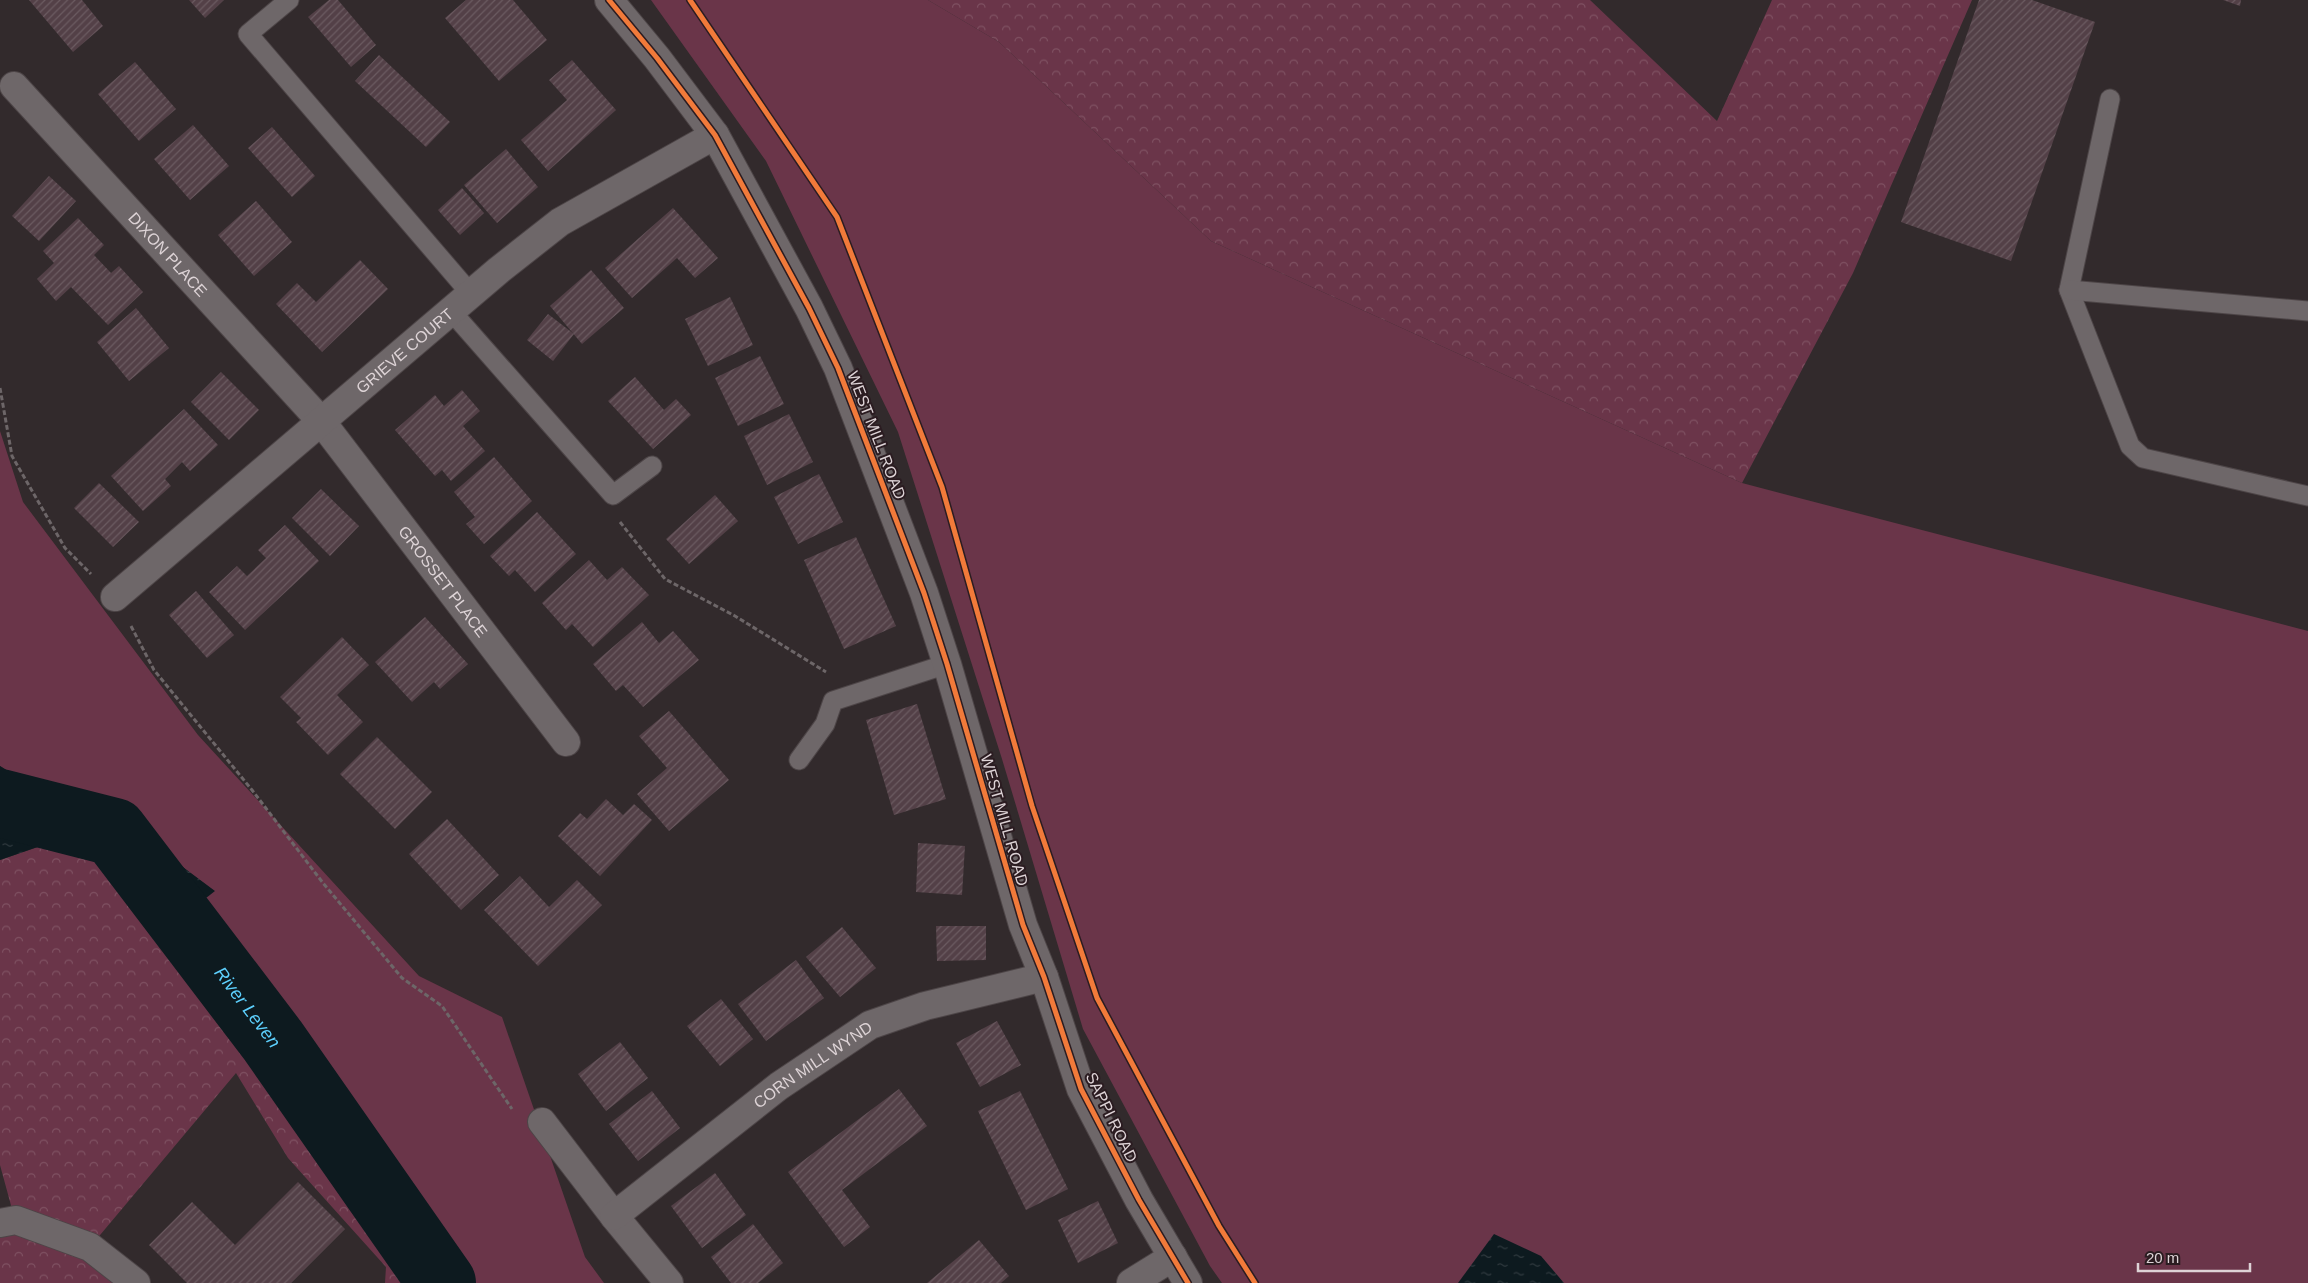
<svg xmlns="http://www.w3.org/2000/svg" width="2308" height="1283" viewBox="0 0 2308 1283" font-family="Arial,sans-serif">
<defs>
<pattern id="forest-crowns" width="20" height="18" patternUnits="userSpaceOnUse" patternTransform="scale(1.25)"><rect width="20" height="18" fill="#6a3549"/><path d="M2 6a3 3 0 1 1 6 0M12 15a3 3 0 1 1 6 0" fill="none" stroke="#7f5162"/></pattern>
<pattern id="water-ripples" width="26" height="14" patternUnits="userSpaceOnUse" patternTransform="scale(1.25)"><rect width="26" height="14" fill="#0d1a1f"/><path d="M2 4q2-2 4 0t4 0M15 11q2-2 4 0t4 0" fill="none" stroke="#303a3f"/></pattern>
<pattern id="building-hatch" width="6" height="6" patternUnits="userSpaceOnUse" patternTransform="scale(1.25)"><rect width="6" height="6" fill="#534047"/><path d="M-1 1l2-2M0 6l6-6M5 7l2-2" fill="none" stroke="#6b5b61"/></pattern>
</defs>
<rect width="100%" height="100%" fill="#322a2c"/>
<g fill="#6a3549">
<polygon points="651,0 928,0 999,42 1211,241 1742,483 2308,631 2308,1283 1222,1283 1210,1266 1083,1029 1002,759 898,432 766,161"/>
<polygon points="0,431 23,502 198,735 419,976 502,1017 585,1257 604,1283 461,1283 190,910 214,891 124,823 53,799 0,766"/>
</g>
<g fill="url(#forest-crowns)">
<polygon points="928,0 1590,0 1717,121 1772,0 1972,0 1853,273 1742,483 1211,241 999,42"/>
<polygon points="55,841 128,879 173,924 266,1043 351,1167 435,1283 385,1283 386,1267 288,1158 236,1073 90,1247 136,1283 0,1283 0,1223 15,1220 0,1165 0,860"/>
</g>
<g fill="url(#water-ripples)">
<polygon points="0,766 53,799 124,823 215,891 173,924 128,879 55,841 0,860"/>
<polygon points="1494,1234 1541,1256 1564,1283 1458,1283"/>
</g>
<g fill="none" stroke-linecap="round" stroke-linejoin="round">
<path stroke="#0d1a1f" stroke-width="68" id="s1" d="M0,803L114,832L273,1041L442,1283"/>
</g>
<g fill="url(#building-hatch)">
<polygon points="29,0 82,0 103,26 73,52"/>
<polygon points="189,0 224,0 205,18"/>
<polygon points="329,0 338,0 376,45 351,67 308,17"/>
<polygon points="466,0 513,0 547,40 499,81 445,18"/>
<polygon points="1979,0 2032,0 2095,22 2011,261 1901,222"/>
<polygon points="2223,0 2241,0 2240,6"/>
<polygon points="379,55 450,122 426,147 355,81"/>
<polygon points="572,60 616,110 548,171 521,140 567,100 549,80"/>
<polygon points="135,62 176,109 139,141 98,94"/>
<polygon points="193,125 229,166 190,200 154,159"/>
<polygon points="272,127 315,176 292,197 248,148"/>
<polygon points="506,149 538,187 497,223 464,185"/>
<polygon points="49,176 76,201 39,241 12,216"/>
<polygon points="462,188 484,213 460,235 438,210"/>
<polygon points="256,201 292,242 254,276 218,235"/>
<polygon points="673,208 718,258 695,278 677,258 632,298 605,268"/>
<polygon points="78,218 104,245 94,255 111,273 119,266 143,292 108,325 71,287 56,301 37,279 54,263 43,251"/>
<polygon points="360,260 388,289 322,352 276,304 297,283 316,302"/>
<polygon points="591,270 624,308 582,344 550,306"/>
<polygon points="730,297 753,345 708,366 685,319"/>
<polygon points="136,308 169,348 129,381 97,342"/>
<polygon points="548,314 574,334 553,361 527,340"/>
<polygon points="760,356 784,404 738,426 715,378"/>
<polygon points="221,372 259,410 229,440 191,402"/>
<polygon points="635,377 664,410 676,399 691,415 653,449 608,401"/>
<polygon points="462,390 480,411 463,426 485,451 451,481 442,470 435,476 395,430 435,395 444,406"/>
<polygon points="184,409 218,445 190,471 182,462 165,479 171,486 143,511 111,476"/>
<polygon points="789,414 813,462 767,485 744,436"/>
<polygon points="494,457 532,501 484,544 466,524 475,517 454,492"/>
<polygon points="819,474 843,522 798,544 774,497"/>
<polygon points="99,483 139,522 113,547 74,508"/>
<polygon points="321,489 359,526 330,556 292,518"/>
<polygon points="715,495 738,521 689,564 666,539"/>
<polygon points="537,512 576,554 535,592 515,570 509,576 490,556"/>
<polygon points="285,525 319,561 245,630 209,592 237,566 247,576 266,558 258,550"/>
<polygon points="856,537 896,626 844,649 804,560"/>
<polygon points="589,560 607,580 622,567 649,595 593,647 572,624 566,630 542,603"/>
<polygon points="196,591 234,635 207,658 169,615"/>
<polygon points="425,617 468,664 440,689 434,682 412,702 375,662"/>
<polygon points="642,622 659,643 673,631 699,660 643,707 623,685 616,691 593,664"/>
<polygon points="342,637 369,665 337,695 363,722 328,755 296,722 301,718 280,697"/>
<polygon points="917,704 946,799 894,815 866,720"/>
<polygon points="669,711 729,780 669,831 637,794 667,768 639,736"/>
<polygon points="377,737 432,792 395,829 340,774"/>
<polygon points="606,799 623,815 634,804 652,820 600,876 558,836 580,813 587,819"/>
<polygon points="447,819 499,875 461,910 409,854"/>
<polygon points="918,843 965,846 962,895 916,892"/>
<polygon points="520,876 549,907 577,880 602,905 538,966 484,910"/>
<polygon points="936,926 986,926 986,960 937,961"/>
<polygon points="842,927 876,968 840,997 806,957"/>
<polygon points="796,960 824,998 766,1041 738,1004"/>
<polygon points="721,999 753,1039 720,1066 687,1026"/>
<polygon points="997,1021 1021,1065 980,1087 956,1043"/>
<polygon points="620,1042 648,1078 606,1111 578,1074"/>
<polygon points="899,1089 927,1126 842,1190 870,1227 844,1247 788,1172"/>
<polygon points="652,1091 680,1128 638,1161 609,1124"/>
<polygon points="1020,1091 1068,1189 1026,1210 978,1111"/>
<polygon points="715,1173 746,1215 702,1248 671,1206"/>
<polygon points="298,1182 345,1229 291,1283 187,1283 149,1245 192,1202 235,1245"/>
<polygon points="1098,1201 1118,1243 1078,1263 1058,1220"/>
<polygon points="753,1224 783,1263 758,1283 731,1283 711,1257"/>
<polygon points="979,1240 1009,1276 1001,1283 927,1283"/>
</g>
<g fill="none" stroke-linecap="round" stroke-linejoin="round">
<g stroke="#4d4547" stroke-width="21">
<g id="lane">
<polyline points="289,0 248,34 471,294"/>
<polyline points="2110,99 2069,290 2130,446 2143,458 2308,496"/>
<polyline points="2069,290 2308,311"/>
<polyline points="451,311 613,495 652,466"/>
<polyline points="799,760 825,724 833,701 947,664"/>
</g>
</g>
<g stroke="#4d4547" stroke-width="30">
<g id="street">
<polyline points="609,0 657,58 715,135 809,308 838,368 924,593 947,664 1023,925 1044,977 1081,1089 1139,1200 1188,1283"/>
<path id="s2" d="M14,86L321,421L566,742"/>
<path id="s3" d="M115,597L499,270L560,222L715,135"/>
<polyline points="542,1122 614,1216 669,1283"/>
<path id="s4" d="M614,1216L779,1086L870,1025L925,1006L1044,977"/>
<polyline points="0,1223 16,1220 90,1247 136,1283"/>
<polyline points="1131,1283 1173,1257"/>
</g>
</g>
<g stroke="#6d6668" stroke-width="3" stroke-dasharray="5 2.5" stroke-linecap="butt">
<polyline points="0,388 12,456 65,548 91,574"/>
<polyline points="620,522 665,579 735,616 826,672"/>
<polyline points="131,626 154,670 252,790 323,883 402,978 442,1006 512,1109"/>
</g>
<use href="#lane" stroke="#6e6769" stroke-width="19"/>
<use href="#street" stroke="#6e6769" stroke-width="28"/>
<g stroke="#2b1c21" stroke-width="8">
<g id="cycleway">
<polyline points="609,0 657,58 715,135 809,308 838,368 924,593 947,664 1023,925 1044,977 1081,1089 1139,1200 1188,1283"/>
<polyline points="690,0 837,217 942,487 1032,806 1097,998 1219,1226 1255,1283"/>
</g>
</g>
<use href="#cycleway" stroke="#f17a3a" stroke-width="5"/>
</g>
<g text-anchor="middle" stroke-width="4" stroke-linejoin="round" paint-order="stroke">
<g font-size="16" fill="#ddd3d6" stroke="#2b1c21">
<text dy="6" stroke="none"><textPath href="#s2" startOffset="228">DIXON PLACE</textPath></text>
<text dy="6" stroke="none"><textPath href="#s3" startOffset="380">GRIEVE COURT</textPath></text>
<text transform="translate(877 435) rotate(69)" y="6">WEST MILL ROAD</text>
<text dy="6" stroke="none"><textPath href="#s2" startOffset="656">GROSSET PLACE</textPath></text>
<text transform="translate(1005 820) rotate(74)" y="6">WEST MILL ROAD</text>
<text dy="6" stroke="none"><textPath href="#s4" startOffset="250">CORN MILL WYND</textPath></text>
<text transform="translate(1112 1117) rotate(64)" y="6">SAPPI ROAD</text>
</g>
<g font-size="18" font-style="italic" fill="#5dd0fd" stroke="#2b1c21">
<text dy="6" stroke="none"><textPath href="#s1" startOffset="338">River Leven</textPath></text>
</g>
</g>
<path d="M2138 1263v8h112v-8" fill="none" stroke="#ddd3d6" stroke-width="2.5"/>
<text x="2146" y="1263" font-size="15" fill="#ddd3d6" stroke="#2b1c21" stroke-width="4" paint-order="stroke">20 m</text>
</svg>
